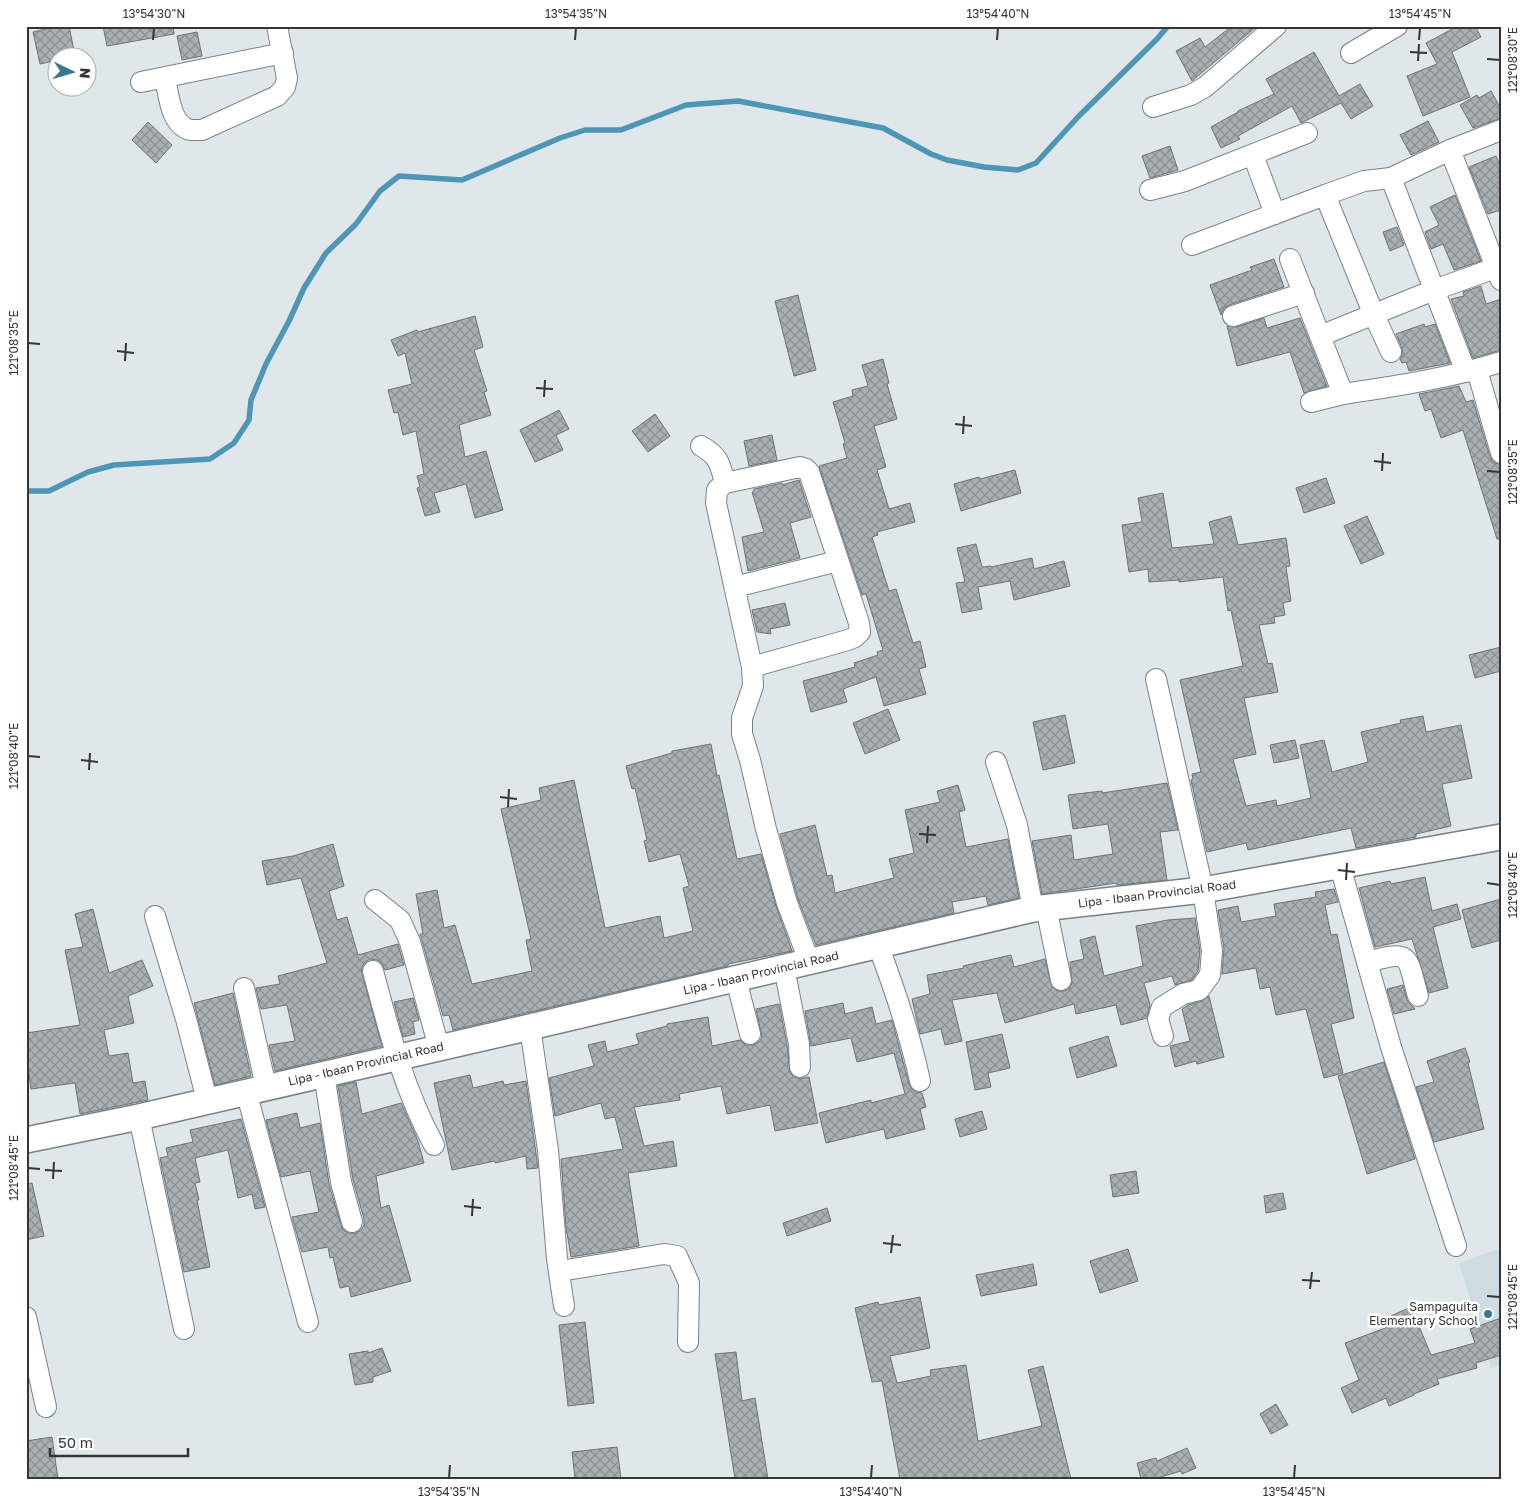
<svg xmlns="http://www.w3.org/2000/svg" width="1527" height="1505" viewBox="0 0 1527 1505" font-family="'Golos Text',sans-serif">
<defs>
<pattern id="building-cross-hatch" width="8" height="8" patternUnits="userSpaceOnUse" patternTransform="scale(1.25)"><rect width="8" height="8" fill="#a9b0b3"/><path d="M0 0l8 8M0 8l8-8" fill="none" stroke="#8a9092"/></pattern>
</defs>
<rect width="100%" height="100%" fill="#e0e7ea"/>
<polygon fill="#cedce2" points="1501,1248 1501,1365 1491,1368 1459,1263"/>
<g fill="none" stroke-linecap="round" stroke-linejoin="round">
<polyline stroke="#4d96b6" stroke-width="5.5" points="26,491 49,491 88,472 114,465 210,459 234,443 249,420 251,400 266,364 289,321 304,288 326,253 356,224 380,191 399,176 462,180 560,138 585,130 621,130 686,105 738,101 883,128 931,154 947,160 984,167 1018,170 1036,163 1078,117 1157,39 1168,26"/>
</g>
<g fill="url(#building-cross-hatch)" stroke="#6d7376">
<polygon points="58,26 69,26 75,56 58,58 58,60 40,64 33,32"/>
<polygon points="103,26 173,26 174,34 107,46"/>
<polygon points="1232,26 1257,26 1192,81 1176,51 1200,38 1205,47"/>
<polygon points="1458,26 1475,26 1481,37 1452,52 1470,97 1423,116 1407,76 1437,64 1426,43"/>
<polygon points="197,32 202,56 182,60 177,36"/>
<polygon points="1314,52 1339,96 1360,84 1373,106 1351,119 1341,103 1301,123 1292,106 1238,136 1240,139 1221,148 1211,127 1238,112 1238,111 1274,94 1266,79"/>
<polygon points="1491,91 1501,109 1501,118 1473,128 1460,105 1477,95 1479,98"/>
<polygon points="1428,121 1439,142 1411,155 1400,135"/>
<polygon points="148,122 172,145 156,163 132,140"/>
<polygon points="1170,146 1178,170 1150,178 1142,156"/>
<polygon points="1496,156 1501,168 1501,210 1488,214 1469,167"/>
<polygon points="1455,195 1481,261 1454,270 1443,244 1431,249 1425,232 1439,225 1430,207"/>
<polygon points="1397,227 1404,245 1390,251 1383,232"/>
<polygon points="1274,259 1284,287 1229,305 1224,308 1221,315 1210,285 1252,270 1250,267"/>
<polygon points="1481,286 1486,304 1501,299 1501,350 1473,358 1451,299 1464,296 1463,292"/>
<polygon points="798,295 816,370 794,376 775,301"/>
<polygon points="475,316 483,347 474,350 487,391 484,392 491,415 459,425 465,457 486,451 503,510 475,518 466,484 434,493 440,512 425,516 417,488 420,487 417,476 424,474 416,431 403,435 398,412 394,413 388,390 412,384 405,353 398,356 391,340 417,330 418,332"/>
<polygon points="1264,318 1267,328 1300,318 1327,386 1304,393 1290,352 1237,366 1227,326 1237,327"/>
<polygon points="1424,324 1425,327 1435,324 1450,363 1409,371 1406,362 1402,363 1400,359 1403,354 1402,348 1396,334"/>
<polygon points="883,359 889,383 887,384 897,419 874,426 886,467 877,470 889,509 910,503 915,522 877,532 878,535 872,537 889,591 896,589 913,643 920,641 926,667 919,669 926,694 884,706 876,677 843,689 847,702 811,712 803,681 855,667 854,663 878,655 877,652 883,650 866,594 862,595 819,466 847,458 843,444 845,443 833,402 853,396 852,390 868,386 862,365"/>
<polygon points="1459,386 1466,402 1473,400 1490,457 1493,462 1501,465 1501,539 1497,539 1463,430 1441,438 1431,409 1425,411 1419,394"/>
<polygon points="559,410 569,429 556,435 563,450 535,462 520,430"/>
<polygon points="655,414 670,436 648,452 632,431"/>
<polygon points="772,435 777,460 749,466 744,441"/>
<polygon points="1015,470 1021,493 961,511 954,484 979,477 980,479"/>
<polygon points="1326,478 1335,503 1304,513 1296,488"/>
<polygon points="799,480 811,517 790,523 800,558 748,571 742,537 764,532 752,492 754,491 754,489 782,483 782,485"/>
<polygon points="1163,493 1172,548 1214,544 1209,522 1231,516 1238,545 1286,538 1290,566 1286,567 1291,601 1283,603 1285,615 1274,617 1275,623 1259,625 1268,664 1272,663 1278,692 1244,698 1256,754 1233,759 1246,806 1276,800 1277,806 1311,798 1300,745 1324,740 1332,772 1368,762 1361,732 1401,723 1400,720 1423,716 1426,732 1461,725 1472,778 1442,784 1451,826 1416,834 1416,837 1356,848 1351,828 1248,850 1246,843 1207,852 1191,780 1193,779 1192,774 1201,772 1180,680 1243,666 1231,610 1228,611 1223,577 1179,582 1179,580 1149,582 1148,569 1129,572 1122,525 1142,522 1138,498"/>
<polygon points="1367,516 1384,554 1361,564 1344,526"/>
<polygon points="976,544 982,567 991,566 991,567 1032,558 1034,569 1064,561 1070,586 1014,600 1010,581 978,587 982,609 962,613 956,583 965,582 957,548"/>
<polygon points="785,603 790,625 770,629 771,634 757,632 752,610"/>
<polygon points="1501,647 1501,671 1475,678 1469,655"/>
<polygon points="888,709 900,740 865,754 853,723"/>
<polygon points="1065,715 1075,763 1043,770 1033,722"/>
<polygon points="1295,740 1299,758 1274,763 1270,745"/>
<polygon points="711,744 717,776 719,775 737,859 761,854 776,906 792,951 728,964 728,966 453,1030 449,1015 443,1016 421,937 420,934 423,934 416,894 437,890 444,928 455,925 472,984 532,971 526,940 531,939 501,809 541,800 539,788 574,780 605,928 660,916 664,938 693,931 683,888 689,886 680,854 649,862 644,841 647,840 635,788 632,789 626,766 672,753 672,751"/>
<polygon points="1167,783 1178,830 1160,832 1167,880 1117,885 1116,883 1042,894 1032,841 1071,835 1074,860 1113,854 1108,824 1073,829 1068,795 1102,791 1102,793"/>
<polygon points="958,785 965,810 959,812 966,847 1008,839 1019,898 988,905 986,896 952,902 954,913 816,945 798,899 780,834 815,825 827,876 832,875 835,893 894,878 889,859 914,853 905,810 940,802 937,791"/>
<polygon points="333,844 344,886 329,891 337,920 347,917 358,955 398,944 404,965 385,970 381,962 377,960 370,959 365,962 362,967 362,974 382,1046 275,1071 269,1045 295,1041 287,1005 261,1009 256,988 280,984 278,976 327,963 301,878 267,885 262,861 293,856"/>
<polygon points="1425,877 1432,911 1457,904 1461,919 1433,927 1448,988 1429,993 1412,939 1375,947 1359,888 1390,881 1391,884"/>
<polygon points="1334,889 1338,902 1325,905 1331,935 1337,934 1354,1018 1331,1024 1343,1073 1324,1078 1306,1009 1276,1015 1270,987 1260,989 1256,968 1222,974 1224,949 1218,910 1238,906 1241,922 1276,916 1274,904 1316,897 1315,892"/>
<polygon points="1501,899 1501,940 1472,948 1462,910"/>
<polygon points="93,909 109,973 142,960 153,986 128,996 134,1023 104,1030 109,1056 128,1053 133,1083 145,1081 148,1100 80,1114 75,1083 31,1089 26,1051 26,1033 80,1025 65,950 83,947 75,914"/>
<polygon points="1195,918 1200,951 1198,971 1192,980 1175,985 1172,976 1144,983 1150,1005 1147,1018 1121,1025 1116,1005 1076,1014 1074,1004 1005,1023 997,993 952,1000 962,1041 945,1045 941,1029 920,1034 912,999 930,994 927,975 964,968 963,966 1011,955 1014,967 1045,959 1052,987 1058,991 1064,991 1069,989 1072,983 1070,962 1084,959 1080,940 1095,936 1104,976 1143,966 1136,926 1168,920"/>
<polygon points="1403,985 1407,1000 1415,1009 1394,1014 1387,989"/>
<polygon points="233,993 251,1076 215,1085 194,1003"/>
<polygon points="1209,996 1224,1057 1197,1064 1196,1061 1175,1067 1170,1046 1190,1041 1182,1009 1188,1005 1202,1001"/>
<polygon points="413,998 419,1020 413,1022 415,1034 403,1037 394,1002"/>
<polygon points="843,1003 845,1014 872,1007 876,1024 892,1020 909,1084 912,1089 916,1092 922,1093 926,1107 920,1109 925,1129 886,1139 884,1129 826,1143 819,1113 871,1100 871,1103 905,1094 894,1053 857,1062 851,1038 811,1046 805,1011"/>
<polygon points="779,1004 787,1045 790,1073 794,1077 800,1079 809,1077 818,1123 775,1131 770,1105 727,1114 721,1086 679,1094 680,1100 634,1107 644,1146 673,1141 677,1166 628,1173 639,1246 571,1257 566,1227 561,1159 623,1149 615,1117 605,1119 601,1103 555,1116 549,1078 594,1066 588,1045 605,1041 607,1052 639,1044 636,1034 667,1026 667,1024 708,1017 712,1046 740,1040 746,1045 753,1045 759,1042 762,1037 756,1009"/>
<polygon points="1002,1034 1010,1068 988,1073 991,1087 975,1090 966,1042"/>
<polygon points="1108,1036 1117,1066 1077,1078 1069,1048"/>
<polygon points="1465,1048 1470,1062 1468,1063 1484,1129 1434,1142 1416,1087 1434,1082 1427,1061"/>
<polygon points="1384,1062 1415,1159 1367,1174 1338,1076"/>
<polygon points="470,1075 473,1088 503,1081 504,1085 526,1081 538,1168 527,1169 526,1156 495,1163 495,1161 452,1170 434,1083"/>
<polygon points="356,1082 362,1114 401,1103 418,1141 424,1163 376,1176 381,1208 389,1205 411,1281 351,1297 349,1286 340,1288 333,1257 330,1258 328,1247 302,1252 292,1217 319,1212 310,1171 281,1177 266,1120 297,1113 300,1128 320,1123 329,1184 341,1225 343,1230 349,1233 356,1233 361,1230 364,1225 364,1219 353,1180 338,1086"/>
<polygon points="982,1111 987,1129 960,1137 955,1119"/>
<polygon points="241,1119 265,1207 255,1209 252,1194 238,1198 228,1150 195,1158 200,1182 195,1183 199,1200 197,1200 210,1267 184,1272 160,1158 168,1156 166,1148 193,1142 190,1130"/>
<polygon points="1136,1171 1139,1193 1113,1197 1110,1175"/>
<polygon points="32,1183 44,1236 26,1240 26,1184"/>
<polygon points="1283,1193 1286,1209 1266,1213 1264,1196"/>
<polygon points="827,1208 831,1221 787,1236 783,1223"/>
<polygon points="1128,1249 1138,1281 1100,1293 1090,1261"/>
<polygon points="1033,1264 1037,1285 981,1296 976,1275"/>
<polygon points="920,1297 930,1348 890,1356 897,1383 931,1376 930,1370 966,1365 978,1441 1042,1426 1028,1370 1043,1366 1071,1479 900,1479 882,1381 872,1382 855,1308 878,1302 879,1305"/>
<polygon points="1411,1307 1431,1355 1475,1343 1470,1329 1501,1318 1501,1355 1476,1363 1477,1368 1437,1379 1439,1384 1414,1394 1414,1395 1389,1406 1386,1398 1352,1413 1341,1388 1359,1380 1345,1343 1388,1327 1384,1319"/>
<polygon points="585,1322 594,1403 568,1406 559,1325"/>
<polygon points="382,1348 391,1371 373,1377 373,1382 355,1385 349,1354 368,1351 368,1353"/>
<polygon points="736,1352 742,1401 755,1398 768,1479 735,1479 715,1354"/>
<polygon points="1276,1404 1288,1425 1271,1434 1260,1414"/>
<polygon points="52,1437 58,1479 26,1479 26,1441"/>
<polygon points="617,1447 621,1479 575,1479 572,1452"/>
<polygon points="1187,1448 1196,1468 1182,1474 1181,1471 1154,1479 1141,1479 1137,1463 1156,1458 1157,1461"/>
</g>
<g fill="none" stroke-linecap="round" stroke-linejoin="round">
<g stroke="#7b8184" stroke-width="22">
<g id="minor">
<polyline points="1351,53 1397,26"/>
<path d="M165,78C169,95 170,124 190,130C193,130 198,130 202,130L277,96L285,87L287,78L277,26"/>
<polyline points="141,82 283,53"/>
<polyline points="1153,107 1191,95 1205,87 1276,26"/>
<polyline points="1450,150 1501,280"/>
<polyline points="1253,155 1275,214"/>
<polyline points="1391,178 1450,150 1501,130"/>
<polyline points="1150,190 1185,181 1307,133"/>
<polyline points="1192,245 1325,195"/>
<polyline points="1290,259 1320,336"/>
<path d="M1501,266L1434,290L1320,336L1343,394C1396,386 1450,378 1501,362"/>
<polyline points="1233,316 1304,293"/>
<polyline points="1391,352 1374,315 1325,195 1364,181 1391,178 1466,372"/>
<polyline points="1477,370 1501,453"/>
<polyline points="1311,402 1343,394"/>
<path d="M701,446C719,456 720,464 725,483"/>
<polyline points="735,587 838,561"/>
<polyline points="752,667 848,640 855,637 860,632 859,623 809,472 806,469 800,467 725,483 717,490 716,503 752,667 753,686 742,718 742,734 750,760 766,829 787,903 809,961"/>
<polyline points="1156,679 1203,890 1212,951 1210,975 1199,990 1183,994 1162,1007 1158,1019 1163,1036"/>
<polyline points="996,762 1017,825 1033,909"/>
<polyline points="1340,866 1391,1047 1456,1246"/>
<polyline points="375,900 400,920 410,942 439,1048"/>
<polyline points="1046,907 1061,980"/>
<polyline points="155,916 186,1019 207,1100"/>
<path d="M878,945C895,990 910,1034 920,1081"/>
<path d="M1367,962C1412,950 1406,954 1418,996"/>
<polyline points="784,967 799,1044 800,1067"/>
<path d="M373,971C389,1031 404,1090 434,1145"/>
<polyline points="736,979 750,1034"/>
<polyline points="244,988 266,1087"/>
<polyline points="530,1027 548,1150 557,1259 564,1306"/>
<polyline points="324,1074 341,1182 352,1222"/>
<polyline points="246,1091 308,1322"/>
<polyline points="139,1117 184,1329"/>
<polyline points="560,1271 664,1254 677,1256 689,1283 688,1342"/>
<polyline points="26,1317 46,1407"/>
</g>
</g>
<g stroke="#7b8184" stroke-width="28">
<polyline id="major" points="26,1140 139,1117 530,1027 1033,909 1203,890 1501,837"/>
</g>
<use href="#minor" stroke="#fff" stroke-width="20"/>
<use href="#major" stroke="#fff" stroke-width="25"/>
</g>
<path fill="none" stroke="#333537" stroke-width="2" d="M153,40L154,28M575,40L576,28M997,40L998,28M1419,40L1420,28M1410,52L1427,53M1487,59L1500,60M1418,61L1419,44M28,343L40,344M117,351L134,353M125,361L126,343M536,388L553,389M544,397L545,380M955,424L972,426M963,434L964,416M1374,461L1391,463M1382,471L1383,453M1487,471L1500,472M28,756L40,757M81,760L98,762M89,770L90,753M500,797L517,799M508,807L509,789M919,834L936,835M927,843L928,826M1338,870L1355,872M1346,880L1347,863M1487,883L1500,885M28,1168L40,1169M45,1170L62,1171M53,1179L54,1162M464,1206L481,1208M472,1216L473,1199M883,1243L901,1245M891,1253L893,1235M1302,1280L1320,1281M1310,1289L1312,1272M1487,1296L1500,1297M449,1478L450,1465M871,1478L872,1465M1294,1478L1295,1465"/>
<circle fill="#3c768f" stroke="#fff" stroke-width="2" cx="1488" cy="1314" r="5"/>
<g text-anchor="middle" stroke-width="5" stroke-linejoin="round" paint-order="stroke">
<g font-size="12" fill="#333537" stroke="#fff">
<text transform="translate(1157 894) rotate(-7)" y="4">Lipa - Ibaan Provincial Road</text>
<text transform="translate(761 973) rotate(-13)" y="4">Lipa - Ibaan Provincial Road</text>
<text transform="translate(366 1064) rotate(-13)" y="4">Lipa - Ibaan Provincial Road</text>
</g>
<g font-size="12" fill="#333537" stroke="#fff" text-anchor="end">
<text x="1478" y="1311">Sampaguita<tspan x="1478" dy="14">Elementary School</tspan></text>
</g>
</g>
<rect width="1527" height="1505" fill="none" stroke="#ffffff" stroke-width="55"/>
<g transform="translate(72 72) rotate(95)"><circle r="24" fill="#ffffff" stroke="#adaeaf"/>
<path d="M0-4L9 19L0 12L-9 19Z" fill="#3c768f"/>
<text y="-8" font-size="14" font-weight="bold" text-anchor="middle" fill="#333537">N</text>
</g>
<path d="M50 1448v8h138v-8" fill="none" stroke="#333537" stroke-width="2.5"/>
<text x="58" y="1448" font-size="15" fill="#333537" stroke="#ffffff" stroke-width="4" paint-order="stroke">50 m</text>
<rect x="28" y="28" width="1472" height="1450" fill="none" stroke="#333537" stroke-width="2"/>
<g font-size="12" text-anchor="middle" fill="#333537">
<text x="154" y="18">13°54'30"N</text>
<text x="576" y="18">13°54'35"N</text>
<text x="998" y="18">13°54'40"N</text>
<text x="1420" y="18">13°54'45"N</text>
<text transform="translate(1513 60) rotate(-90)" y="4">121°08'30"E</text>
<text transform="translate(14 343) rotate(-90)" y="4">121°08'35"E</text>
<text transform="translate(1513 472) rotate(-90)" y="4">121°08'35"E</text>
<text transform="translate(14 756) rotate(-90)" y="4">121°08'40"E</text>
<text transform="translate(1513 885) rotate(-90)" y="4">121°08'40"E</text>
<text transform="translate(14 1168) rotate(-90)" y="4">121°08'45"E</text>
<text transform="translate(1513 1297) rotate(-90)" y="4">121°08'45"E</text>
<text x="449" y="1496">13°54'35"N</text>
<text x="871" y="1496">13°54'40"N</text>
<text x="1294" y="1496">13°54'45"N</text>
</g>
</svg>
